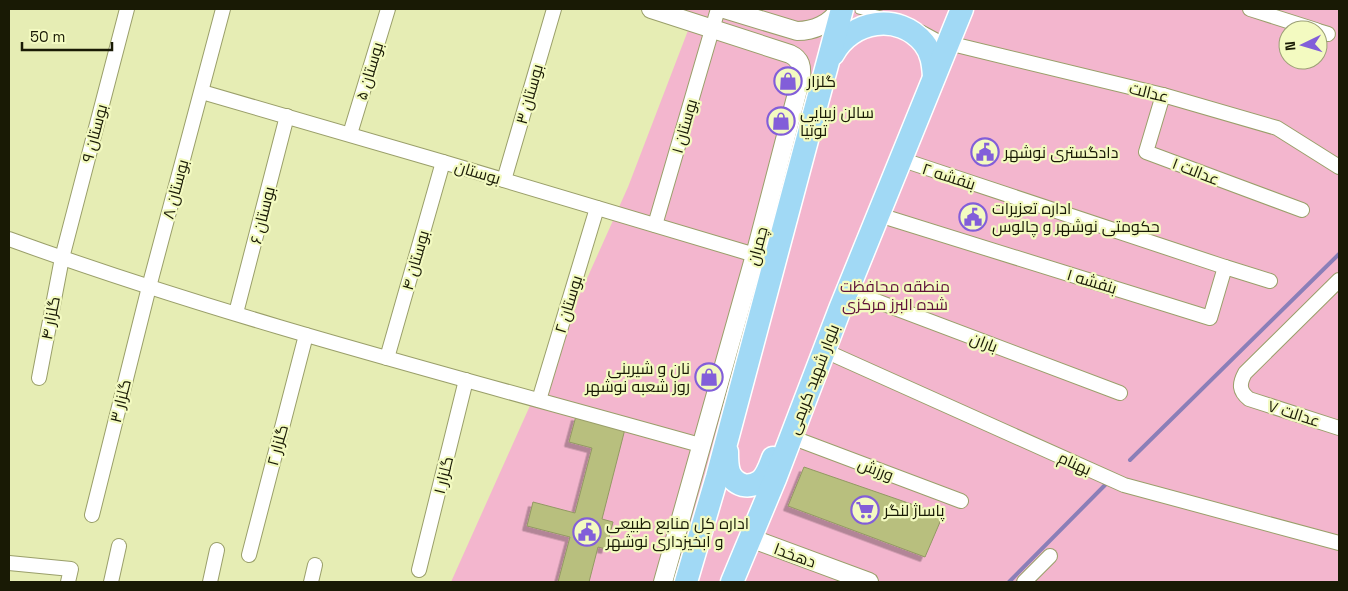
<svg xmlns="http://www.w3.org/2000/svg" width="1348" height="591" viewBox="0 0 1348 591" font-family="'Space Grotesk',Cairo,sans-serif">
<defs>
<filter id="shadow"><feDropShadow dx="-4.5" dy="4.5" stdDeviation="0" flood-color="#0004"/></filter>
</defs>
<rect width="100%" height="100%" fill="#e6edb4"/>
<path fill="#f3b6ce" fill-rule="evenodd" d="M657,9H1339V582H451L628,187L692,20ZM1288,30H1318V60H1288Z"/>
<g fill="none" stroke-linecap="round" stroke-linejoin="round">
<g stroke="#8b7fb8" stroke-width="4">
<polyline points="1130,460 1339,254"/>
<polyline points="1009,582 1108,482"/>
</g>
</g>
<g fill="#b8bf7e" stroke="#939963" filter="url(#shadow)">
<polygon points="576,416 625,429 602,519 613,522 606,549 598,547 589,582 558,582 570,537 527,526 533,502 575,513 592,448 569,442"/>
<polygon points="804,467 943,515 925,557 788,506"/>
</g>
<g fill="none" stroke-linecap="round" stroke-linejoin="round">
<g stroke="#9a9f6a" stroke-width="9">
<g id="service">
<polyline points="859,10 881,15"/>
<polyline points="922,29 946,42"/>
</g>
</g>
<g stroke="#9a9f6a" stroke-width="16">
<g id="minor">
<polyline points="1250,9 1316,30"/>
<polyline points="1318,31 1328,34"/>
<polyline points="948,43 1163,95 1277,128 1339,167"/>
<polyline points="202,92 443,162 755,255"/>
<polyline points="1163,95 1146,152 1302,210"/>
<polyline points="350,134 388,9"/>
<polyline points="900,159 1225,267"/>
<polyline points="504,180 554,9"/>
<polyline points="879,215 1210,318 1225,267 1270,281"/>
<polyline points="655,225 718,9"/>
<path d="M9,239C235,321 469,380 700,445"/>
<path d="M1339,280L1245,373C1239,384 1239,391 1249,399L1339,428"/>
<polyline points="847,290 1120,393"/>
<polyline points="236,313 287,116"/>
<polyline points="823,350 1124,485 1339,543"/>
<polyline points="387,358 443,162"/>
<polyline points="39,378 62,258 127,9"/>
<polyline points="539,400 597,208"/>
<polyline points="791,437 961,501"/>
<polyline points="92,515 149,287 223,9"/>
<polyline points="249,555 306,335"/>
<polyline points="9,563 71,569 68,582"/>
<polyline points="419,570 466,380"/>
<polyline points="111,582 119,546"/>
<polyline points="210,582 217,550"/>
<polyline points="311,582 315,565"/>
<polyline points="1024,582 1050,556"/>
</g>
</g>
<g stroke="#9a9f6a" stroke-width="20">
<g id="tertiary">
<path d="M651,9L790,54C801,59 802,67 801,78L755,255L663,582"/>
<path d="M724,9L797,31C813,31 831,24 839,9"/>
<polyline points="750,538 869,582"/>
</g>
</g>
<g stroke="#fff" stroke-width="25">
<g id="primary">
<path d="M833,54C851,20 899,12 924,43C932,53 933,64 934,76"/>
<path d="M727,452C727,466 727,480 743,485C748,486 754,485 759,482C766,478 770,466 773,458"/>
<polyline points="686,582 717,477 842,9"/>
<polyline points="732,582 775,479 840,309 962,9"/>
</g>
</g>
<use href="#service" stroke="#fff" stroke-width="7"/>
<use href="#minor" stroke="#fff" stroke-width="14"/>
<use href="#tertiary" stroke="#fff" stroke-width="18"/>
<use href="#primary" stroke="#a1d9f5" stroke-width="22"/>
</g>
<defs>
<g id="shop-ring" transform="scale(1.4375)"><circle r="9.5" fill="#f3fac1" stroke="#825ed9" stroke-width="1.5"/><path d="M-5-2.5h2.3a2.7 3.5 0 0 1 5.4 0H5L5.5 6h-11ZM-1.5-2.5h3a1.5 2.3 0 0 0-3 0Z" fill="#825ed9"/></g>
<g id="civic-ring" transform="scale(1.4375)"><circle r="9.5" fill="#f3fac1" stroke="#825ed9" stroke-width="1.5"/><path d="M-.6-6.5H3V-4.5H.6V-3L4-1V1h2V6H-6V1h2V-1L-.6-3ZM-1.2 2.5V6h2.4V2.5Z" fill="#825ed9"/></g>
<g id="supermarket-ring" transform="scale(1.4375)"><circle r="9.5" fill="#f3fac1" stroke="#825ed9" stroke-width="1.5"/><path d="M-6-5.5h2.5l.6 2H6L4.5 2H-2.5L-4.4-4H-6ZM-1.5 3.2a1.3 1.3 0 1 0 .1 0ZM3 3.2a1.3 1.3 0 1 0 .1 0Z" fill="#825ed9"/></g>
</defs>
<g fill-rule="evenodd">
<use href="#shop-ring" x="788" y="81"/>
<use href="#shop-ring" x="781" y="121"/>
<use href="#civic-ring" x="985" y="152"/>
<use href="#civic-ring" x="973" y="217"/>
<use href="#shop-ring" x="709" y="377"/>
<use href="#supermarket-ring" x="865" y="510"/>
<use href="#civic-ring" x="587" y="532"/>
</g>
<g text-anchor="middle" stroke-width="4.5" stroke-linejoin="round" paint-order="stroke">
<g font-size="16" fill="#191a05" stroke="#f3fac1">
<text transform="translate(369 71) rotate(-73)" y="6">بوستان ۵</text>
<text transform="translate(1149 92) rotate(14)" y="6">عدالت</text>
<text transform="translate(529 94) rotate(-74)" y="6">بوستان ۳</text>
<text transform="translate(684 126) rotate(-74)" y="6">بوستان ۱</text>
<text transform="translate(94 133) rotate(-75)" y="6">بوستان ۹</text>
<text transform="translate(1196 171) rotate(21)" y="6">عدالت ۱</text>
<text transform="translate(478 172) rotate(17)" y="6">بوستان</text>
<text transform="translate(949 176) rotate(18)" y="6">بنفشه ۲</text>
<text transform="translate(175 189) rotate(-75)" y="6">بوستان ۸</text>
<text transform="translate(262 215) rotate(-76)" y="6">بوستان ۶</text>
<text transform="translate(757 246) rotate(-75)" y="6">چمران</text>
<text transform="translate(415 260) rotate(-74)" y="6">بوستان ۴</text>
<text transform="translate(1092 281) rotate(17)" y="6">بنفشه ۱</text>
<text transform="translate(568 304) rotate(-73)" y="6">بوستان ۲</text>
<text transform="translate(50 318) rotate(-79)" y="6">گلزار ۴</text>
<text transform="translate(984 342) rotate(21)" y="6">باران</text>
<text transform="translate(813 379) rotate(-69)" y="6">بلوار شهید کریمی</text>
<text transform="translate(120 401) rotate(-76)" y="6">گلزار ۳</text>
<text transform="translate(1294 413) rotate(18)" y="6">۷ عدالت</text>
<text transform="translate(277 445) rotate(-75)" y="6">گلزار ۲</text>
<text transform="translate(1075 463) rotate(24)" y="6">بهنام</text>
<text transform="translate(876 469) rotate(21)" y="6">ورزش</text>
<text transform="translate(443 475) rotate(-76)" y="6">گلزار ۱</text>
<text transform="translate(795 555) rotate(20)" y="6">دهخدا</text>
</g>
<g font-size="16" fill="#191a05" stroke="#f3fac1" text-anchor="start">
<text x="807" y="87">گلزار</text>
<text x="800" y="118">سالن زیبایی<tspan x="800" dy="18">توتیا</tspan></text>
<text x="1004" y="158">دادگستری نوشهر</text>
<text x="992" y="214">اداره تعزیرات<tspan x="992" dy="18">حکومتی نوشهر و چالوس</tspan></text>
<text x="690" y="374" text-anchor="end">نان و شیرینی<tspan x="690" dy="18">روز شعبه نوشهر</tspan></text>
<text x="884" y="516">پاساژ لنگر</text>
<text x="606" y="529">اداره كل منابع طبيعی<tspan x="606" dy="18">و آبخيزداری نوشهر</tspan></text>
</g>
<g font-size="16" fill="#60133b" stroke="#f3fac1">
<text x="895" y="292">منطقه محافظت<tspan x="895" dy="18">شده البرز مرکزی</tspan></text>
</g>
</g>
<rect width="1348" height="591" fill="none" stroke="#191a05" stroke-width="20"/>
<g transform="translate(1303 45) rotate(265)"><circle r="24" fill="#f3fac1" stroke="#9ca076"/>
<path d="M0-4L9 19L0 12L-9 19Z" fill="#825ed9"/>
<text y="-8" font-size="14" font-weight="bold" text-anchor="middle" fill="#191a05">N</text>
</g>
<path d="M22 42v8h90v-8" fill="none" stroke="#191a05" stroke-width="2.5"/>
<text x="30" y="42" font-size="15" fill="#191a05" stroke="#f3fac1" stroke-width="4" paint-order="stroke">50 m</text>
</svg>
